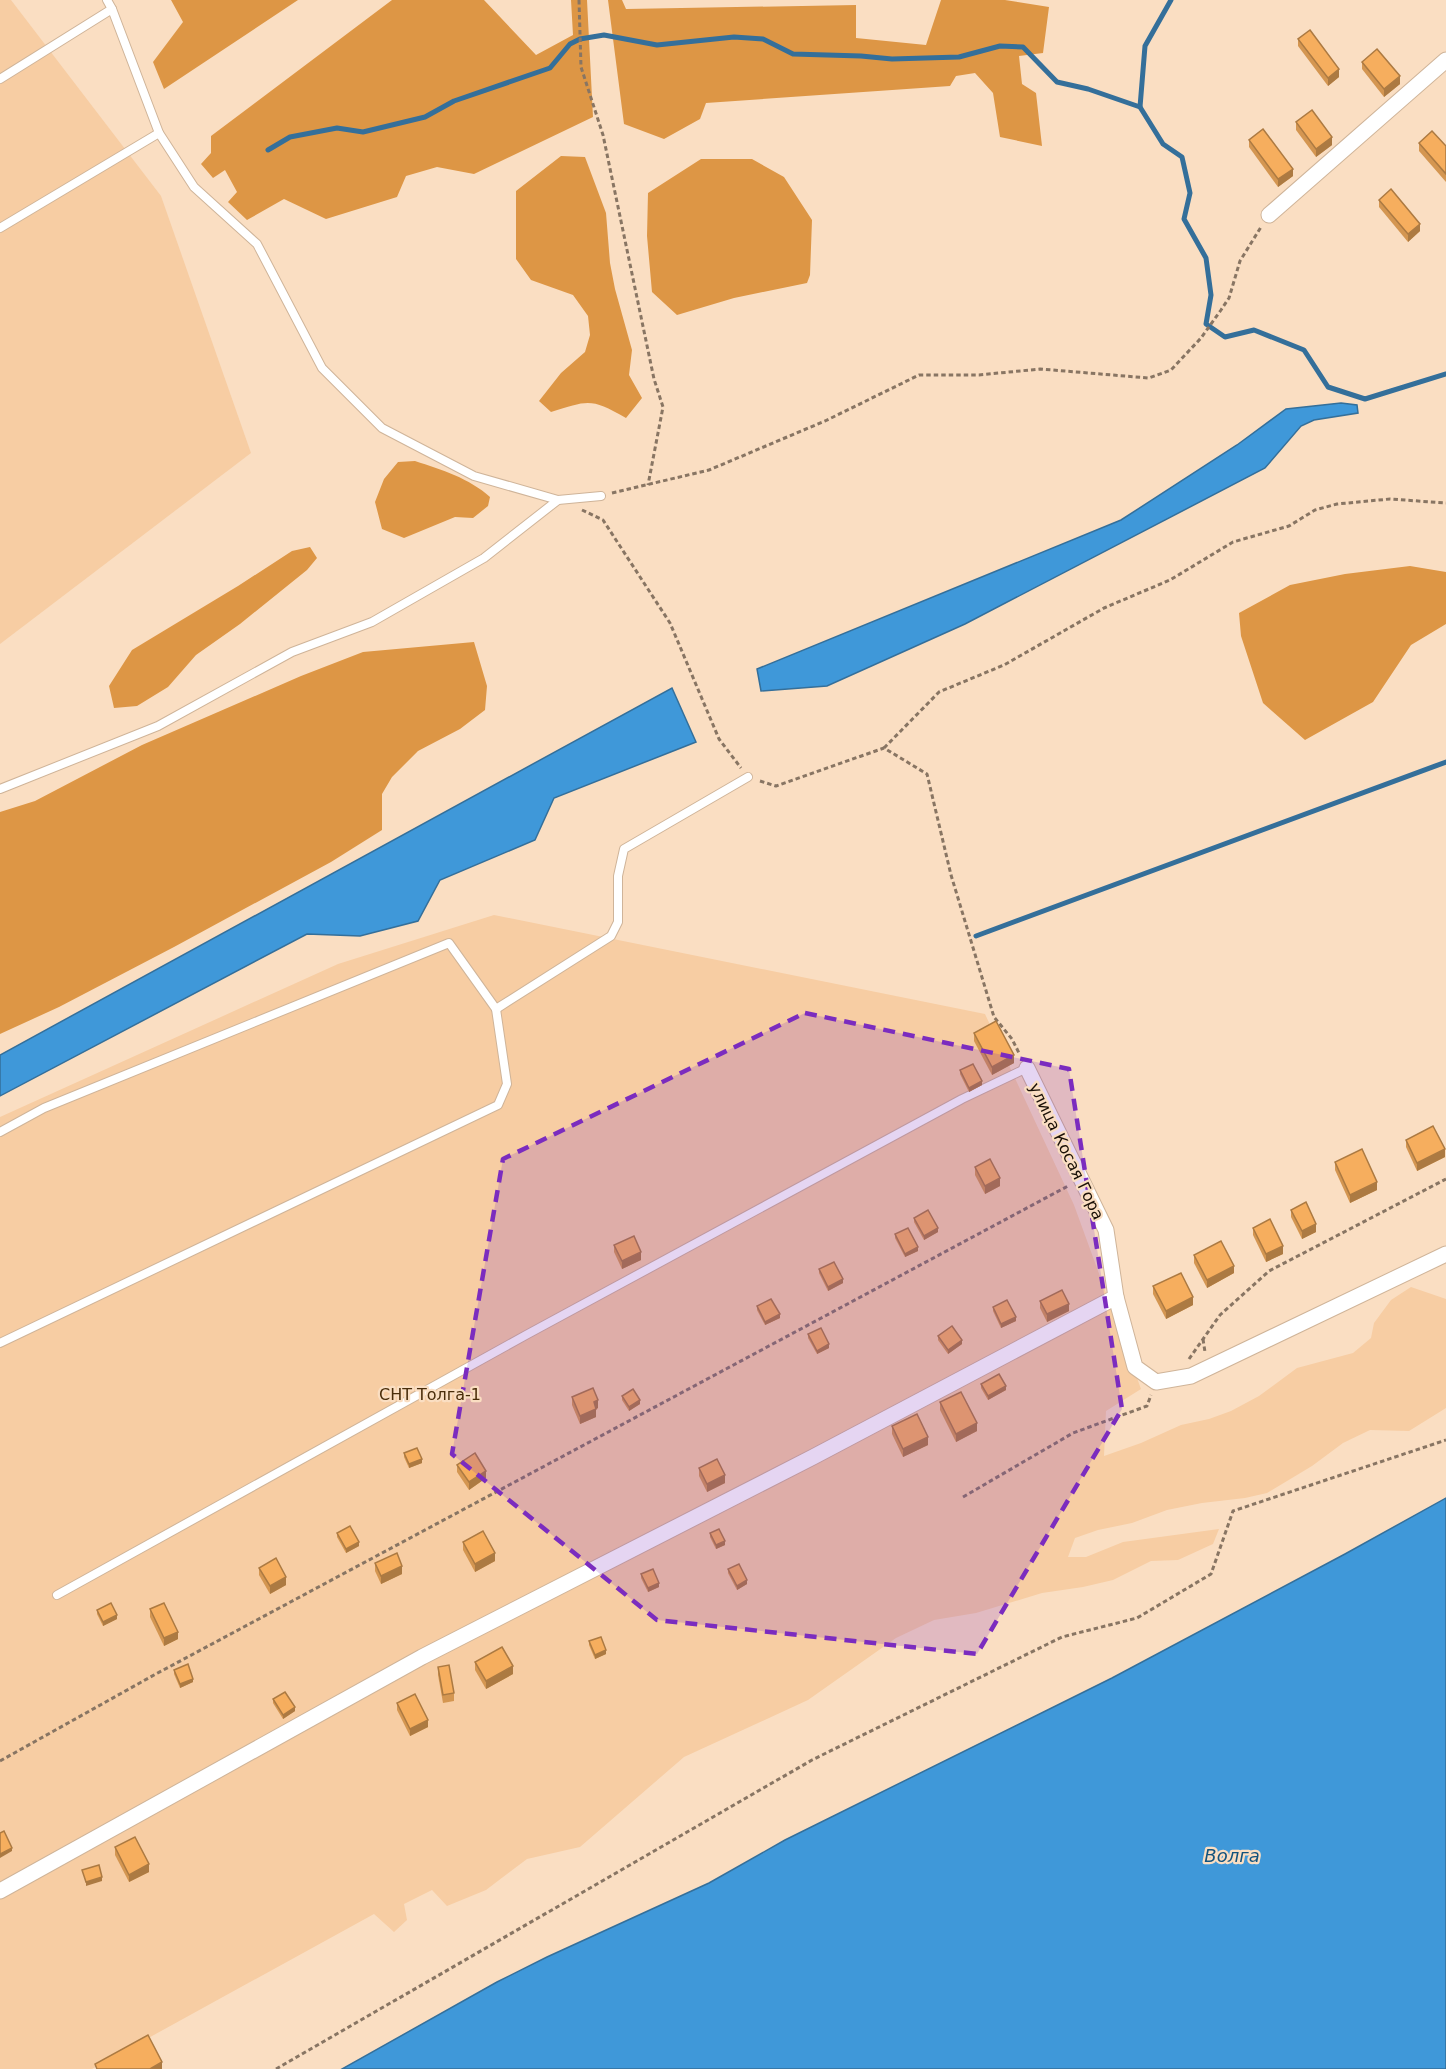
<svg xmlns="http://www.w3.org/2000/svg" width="1446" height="2069" viewBox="0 0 1446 2069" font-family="'DejaVu Sans',sans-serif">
<rect width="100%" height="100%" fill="#fadec2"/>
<g fill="#f7cda3">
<polygon points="0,0 11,0 161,196 251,453 0,644"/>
<polygon points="494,915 985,1014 1074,1205 1141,1389 1106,1411 1104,1456 1141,1443 1181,1425 1209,1419 1231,1411 1259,1396 1297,1368 1353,1353 1371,1338 1374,1323 1391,1300 1411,1287 1446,1299 1446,1408 1409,1431 1370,1430 1343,1443 1312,1466 1267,1493 1245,1498 1202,1503 1167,1510 1132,1523 1098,1530 1075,1538 1068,1557 1086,1557 1123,1542 1219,1529 1213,1544 1178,1560 1151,1561 1113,1580 1083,1587 1042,1593 976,1613 934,1620 896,1638 808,1700 684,1757 580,1847 527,1859 486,1890 447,1906 432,1890 404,1904 407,1920 394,1932 374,1914 92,2069 0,2069 0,1117 338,964"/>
</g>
<g fill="#dd9645">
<polygon points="171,0 298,0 164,89 153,62 183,22"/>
<polygon points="392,0 484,0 536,55 573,35 571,0 587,0 593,117 474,174 437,167 406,176 397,197 326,219 284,199 247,220 228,202 237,192 225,170 213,178 201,164 211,153 211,136"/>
<polygon points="608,0 622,0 626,9 856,5 856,38 926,45 941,0 1005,0 1049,7 1043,53 1019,56 1022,84 1036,93 1042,146 1000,137 993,93 975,73 956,76 950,86 706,103 700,119 664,139 624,124"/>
<path d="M561,156L585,157L606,213L610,263L615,289L632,350L629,375L642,398L626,418C591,398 589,400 551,412L539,401L561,373L585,352L590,335L588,316L573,295L531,280L516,259V191Z"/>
<polygon points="701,159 752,159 784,177 812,220 810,275 807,283 734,298 677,315 652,292 647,236 648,193"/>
<path d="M415,461C442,470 469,478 490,497L488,506L473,518L455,517L404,538L382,529L375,502L384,479L398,462Z"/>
<polygon points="310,547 317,558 307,570 240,624 196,655 168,687 137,706 114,708 109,686 132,650 238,586 292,551"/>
<polygon points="1410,566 1446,572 1446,624 1411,645 1373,702 1305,740 1263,703 1241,636 1239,613 1290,585 1345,574"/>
<polygon points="474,642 487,686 485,710 460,729 418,751 392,777 382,794 382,830 331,862 174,947 59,1007 0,1034 0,812 35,801 142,745 301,676 363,652"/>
</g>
<g fill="#3f98d9" stroke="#346f9a" stroke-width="1.5">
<polygon points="1341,403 1357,405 1358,413 1314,420 1301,426 1265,468 965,624 827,686 761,691 757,669 1121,520 1237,445 1286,409"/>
<polygon points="672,688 696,742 554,798 535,840 440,880 418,921 360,936 307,934 0,1096 0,1055"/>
<polygon points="1446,1498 1446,2069 342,2069 497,1982 547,1957 709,1883 785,1840 1112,1678 1345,1554"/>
</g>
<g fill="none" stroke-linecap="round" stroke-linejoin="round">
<g stroke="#346f9a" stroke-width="5">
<polyline points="1171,0 1145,46 1140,107 1163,144 1182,157 1190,193 1184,219 1206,258 1211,295 1206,324 1225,337 1254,330 1304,350 1328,387 1365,399 1446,374"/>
<polyline points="268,150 290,137 337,128 363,132 425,117 454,101 550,68 570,44 580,39 604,35 657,45 734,37 763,39 793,54 861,56 892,59 959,57 1000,46 1023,47 1057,82 1088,89 1140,107"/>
<polyline points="976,936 1446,762"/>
</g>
<g stroke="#cfb499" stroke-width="10">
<g id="lane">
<polyline points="107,0 112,9 159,133 194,187 257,244 322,368 382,428 474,476 558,500"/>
<polyline points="0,79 112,9"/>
<polyline points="0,228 159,133"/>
<polyline points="0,789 158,726 292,652 372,622 484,558 558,500 601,496"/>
<polyline points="0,1132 44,1108 449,943 496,1009 611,936 618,922 618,876 624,849 748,777"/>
<polyline points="0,1343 498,1105 507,1084 496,1009"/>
<polyline points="57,1595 526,1335 962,1099 1027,1068"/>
</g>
</g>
<g stroke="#cfb499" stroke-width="17">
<g id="street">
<polyline points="1269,215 1446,60"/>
<polyline points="1027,1068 1106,1230 1116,1297 1135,1367 1156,1382 1191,1376 1446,1254"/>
<polyline points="0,1891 422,1657 813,1457 1116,1297"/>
</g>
</g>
<g stroke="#887563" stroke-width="3" stroke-dasharray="4.5 3" stroke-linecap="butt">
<polyline points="579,0 581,67 603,135 654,379 663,407 648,485"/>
<polyline points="612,493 709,470 825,421 919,375 979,375 1040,369 1149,378 1171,370 1201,338 1221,310 1229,298 1240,261 1261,227"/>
<polyline points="582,510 603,520 670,623 719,739 741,768"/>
<polyline points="884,748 939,692 1004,665 1104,608 1170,580 1233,542 1289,526 1315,510 1337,504 1390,499 1446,503"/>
<polyline points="760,781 776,786 884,748 927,774 951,875 994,1017 1012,1039 1020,1055"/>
<polyline points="1203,1339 1205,1352"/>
<polyline points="1189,1359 1220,1315 1269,1271 1446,1179"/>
<polyline points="963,1497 1073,1433 1147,1406 1151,1395"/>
<polyline points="0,1761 154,1675 1068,1186"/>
<polyline points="276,2069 812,1760 1062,1637 1137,1618 1211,1574 1233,1511 1446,1440"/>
</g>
<use href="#lane" stroke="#fff" stroke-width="8"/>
<use href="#street" stroke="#fff" stroke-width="15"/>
</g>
<g fill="#d49651">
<polygon points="1298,39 1339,77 1328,86 1298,46"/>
<polygon points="1362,62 1400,84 1384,97 1362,69"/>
<polygon points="1296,122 1332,145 1316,157 1296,130"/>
<polygon points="1249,140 1293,176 1278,187 1249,147"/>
<polygon points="1419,143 1446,146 1446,182 1419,151"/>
<polygon points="1379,200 1420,231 1408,242 1379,207"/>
<polygon points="974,1033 1014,1063 992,1075 974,1041"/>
<polygon points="960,1070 982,1085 969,1092 960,1074"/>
<polygon points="1406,1140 1445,1157 1417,1171 1406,1147"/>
<polygon points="1335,1162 1377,1190 1350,1203 1335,1170"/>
<polygon points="975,1167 1000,1186 985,1194 975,1175"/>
<polygon points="1291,1210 1316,1232 1302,1239 1291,1217"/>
<polygon points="914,1218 938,1232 924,1240 914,1222"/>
<polygon points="1253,1228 1283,1254 1266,1262 1253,1235"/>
<polygon points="895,1234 918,1251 905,1257 895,1238"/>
<polygon points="614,1245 641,1260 622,1269 614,1252"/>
<polygon points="1194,1255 1234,1273 1207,1288 1194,1263"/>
<polygon points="819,1269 843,1283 828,1291 819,1273"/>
<polygon points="1153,1286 1193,1305 1166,1319 1153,1294"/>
<polygon points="1040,1301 1069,1311 1047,1322 1040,1308"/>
<polygon points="757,1306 780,1318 765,1325 757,1310"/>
<polygon points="993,1307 1016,1321 1001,1328 993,1311"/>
<polygon points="808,1334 829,1348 817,1354 808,1338"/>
<polygon points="938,1336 962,1344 948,1354 938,1340"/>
<polygon points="981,1384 1006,1390 988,1400 981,1388"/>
<polygon points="622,1396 640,1404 629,1411 622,1400"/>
<polygon points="572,1397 598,1408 596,1409 596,1417 580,1424 572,1405"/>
<polygon points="940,1402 977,1431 956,1442 940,1410"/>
<polygon points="892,1426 928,1445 903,1457 892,1434"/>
<polygon points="404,1453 422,1463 409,1468 404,1457"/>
<polygon points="457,1465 486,1478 469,1490 457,1472"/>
<polygon points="699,1468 725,1483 707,1492 699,1476"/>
<polygon points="337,1533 359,1546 346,1553 337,1537"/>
<polygon points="710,1533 725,1545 716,1549 710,1537"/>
<polygon points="463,1542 495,1561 475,1572 463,1550"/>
<polygon points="375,1563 402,1574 381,1584 375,1571"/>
<polygon points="259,1568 286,1585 270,1594 259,1575"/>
<polygon points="728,1569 747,1584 737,1590 728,1573"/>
<polygon points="641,1574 659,1587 648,1592 641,1578"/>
<polygon points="150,1609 178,1639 164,1646 150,1617"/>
<polygon points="97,1610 117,1619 103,1626 97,1614"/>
<polygon points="589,1641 606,1654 595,1659 589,1645"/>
<polygon points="475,1662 513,1674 486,1689 475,1670"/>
<polygon points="438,1667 454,1693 454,1701 443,1703 438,1675"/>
<polygon points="174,1670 193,1682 180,1688 174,1674"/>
<polygon points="273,1699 295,1711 283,1719 273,1703"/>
<polygon points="397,1703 428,1727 410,1736 397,1710"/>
<polygon points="115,1847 149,1872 129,1882 115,1855"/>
</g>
<g fill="#ac7a42">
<polygon points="1339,69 1339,77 1328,86 1328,78"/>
<polygon points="1400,76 1400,84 1384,97 1384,89"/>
<polygon points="1332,137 1332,145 1316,157 1316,149"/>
<polygon points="1293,169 1293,176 1278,187 1278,179"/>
<polygon points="1420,224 1420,231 1408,242 1408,234"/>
<polygon points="1014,1055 1014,1063 992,1075 992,1067"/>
<polygon points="982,1081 982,1085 969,1092 969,1088"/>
<polygon points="1445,1149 1445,1157 1417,1171 1417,1163"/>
<polygon points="1000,1178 1000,1186 985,1194 985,1186"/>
<polygon points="1377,1182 1377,1190 1350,1203 1350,1195"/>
<polygon points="1316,1224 1316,1232 1302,1239 1302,1231"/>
<polygon points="938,1228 938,1232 924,1240 924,1236"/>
<polygon points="1283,1246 1283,1254 1266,1262 1266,1254"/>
<polygon points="918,1247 918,1251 905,1257 905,1254"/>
<polygon points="641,1252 641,1260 622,1269 622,1261"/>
<polygon points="1234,1266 1234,1273 1207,1288 1207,1280"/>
<polygon points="843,1279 843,1283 828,1291 828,1287"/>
<polygon points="1193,1297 1193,1305 1166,1319 1166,1311"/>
<polygon points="1069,1304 1069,1311 1047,1322 1047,1314"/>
<polygon points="780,1314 780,1318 765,1325 765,1322"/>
<polygon points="1016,1317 1016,1321 1001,1328 1001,1324"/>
<polygon points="962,1340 962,1344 948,1354 948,1350"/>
<polygon points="829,1344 829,1348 817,1354 817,1351"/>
<polygon points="1006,1386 1006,1390 988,1400 988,1396"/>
<polygon points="598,1400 598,1408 594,1410 594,1402"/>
<polygon points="640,1400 640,1404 629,1411 629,1407"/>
<polygon points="596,1409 596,1417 580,1424 580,1416"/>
<polygon points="977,1423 977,1431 956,1442 956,1434"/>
<polygon points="928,1437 928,1445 903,1457 903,1449"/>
<polygon points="422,1459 422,1463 409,1468 409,1464"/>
<polygon points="486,1471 486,1478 469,1490 469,1482"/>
<polygon points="725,1475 725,1483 707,1492 707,1484"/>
<polygon points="725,1541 725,1545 716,1549 716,1545"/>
<polygon points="359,1542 359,1546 346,1553 346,1549"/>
<polygon points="495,1553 495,1561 475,1572 475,1564"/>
<polygon points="402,1566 402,1574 381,1584 381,1576"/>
<polygon points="286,1577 286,1585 270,1594 270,1586"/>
<polygon points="747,1580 747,1584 737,1590 737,1586"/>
<polygon points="659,1583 659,1587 648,1592 648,1588"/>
<polygon points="117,1615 117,1619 103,1626 103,1622"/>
<polygon points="178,1632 178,1639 164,1646 164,1638"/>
<polygon points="606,1650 606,1654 595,1659 595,1655"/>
<polygon points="513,1666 513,1674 486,1689 486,1681"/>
<polygon points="193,1679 193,1682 180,1688 180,1684"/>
<polygon points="295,1707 295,1711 283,1719 283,1715"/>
<polygon points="428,1720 428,1727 410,1736 410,1729"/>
<polygon points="12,1848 12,1851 0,1858 0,1854"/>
<polygon points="149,1864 149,1872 129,1882 129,1875"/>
<polygon points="102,1877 102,1881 86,1886 86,1882"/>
<polygon points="162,2062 162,2069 150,2069"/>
</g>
<g fill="#f6ae5e" stroke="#ac7a42" stroke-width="1.5">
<polygon points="1310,30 1339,69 1328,78 1298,39"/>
<polygon points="1377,49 1400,76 1384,89 1362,62"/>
<polygon points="1312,110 1332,137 1316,149 1296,122"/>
<polygon points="1263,129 1293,169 1278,179 1249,140"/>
<polygon points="1432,131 1446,146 1446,174 1419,143"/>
<polygon points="1391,189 1420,224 1408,234 1379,200"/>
<polygon points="996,1021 1014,1055 992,1067 974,1033"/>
<polygon points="973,1064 982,1081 969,1088 960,1070"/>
<polygon points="1433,1126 1445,1149 1417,1163 1406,1140"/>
<polygon points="1362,1149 1377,1182 1350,1195 1335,1162"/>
<polygon points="990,1159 1000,1178 985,1186 975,1167"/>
<polygon points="1306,1202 1316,1224 1302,1231 1291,1210"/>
<polygon points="928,1210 938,1228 924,1236 914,1218"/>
<polygon points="1270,1219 1283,1246 1266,1254 1253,1228"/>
<polygon points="908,1228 918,1247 905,1254 895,1234"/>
<polygon points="634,1236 641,1252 622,1261 614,1245"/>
<polygon points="1221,1241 1234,1266 1207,1280 1194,1255"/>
<polygon points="834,1262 843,1279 828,1287 819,1269"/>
<polygon points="1181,1273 1193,1297 1166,1311 1153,1286"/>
<polygon points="1062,1290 1069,1304 1047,1314 1040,1301"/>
<polygon points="771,1299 780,1314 765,1322 757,1306"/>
<polygon points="1007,1300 1016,1317 1001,1324 993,1307"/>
<polygon points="952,1326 962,1340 948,1350 938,1336"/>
<polygon points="821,1328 829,1344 817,1351 808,1334"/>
<polygon points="999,1374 1006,1386 988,1396 981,1384"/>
<polygon points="593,1388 598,1400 594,1402 596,1409 580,1416 572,1397"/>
<polygon points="633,1389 640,1400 629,1407 622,1396"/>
<polygon points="961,1392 977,1423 956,1434 940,1402"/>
<polygon points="917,1414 928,1437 903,1449 892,1426"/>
<polygon points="417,1448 422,1459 409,1464 404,1453"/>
<polygon points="475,1453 486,1471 469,1482 457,1465"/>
<polygon points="717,1459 725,1475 707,1484 699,1468"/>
<polygon points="350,1526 359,1542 346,1549 337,1533"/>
<polygon points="719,1529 725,1541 716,1545 710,1533"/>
<polygon points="483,1531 495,1553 475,1564 463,1542"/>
<polygon points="397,1553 402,1566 381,1576 375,1563"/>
<polygon points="276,1558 286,1577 270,1586 259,1568"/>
<polygon points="739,1564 747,1580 737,1586 728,1569"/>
<polygon points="653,1569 659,1583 648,1588 641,1574"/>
<polygon points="111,1603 117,1615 103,1622 97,1610"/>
<polygon points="164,1603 178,1632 164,1638 150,1609"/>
<polygon points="601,1637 606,1650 595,1655 589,1641"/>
<polygon points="502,1647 513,1666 486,1681 475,1662"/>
<polygon points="188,1664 193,1679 180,1684 174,1670"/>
<polygon points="449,1665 454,1693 443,1695 438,1667"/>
<polygon points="285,1692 295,1707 283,1715 273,1699"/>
<polygon points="415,1694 428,1720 410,1729 397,1703"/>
<polygon points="4,1831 12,1848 0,1854 0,1833"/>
<polygon points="135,1837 149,1864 129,1875 115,1847"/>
<polygon points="99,1865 102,1877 86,1882 82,1870"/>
<polygon points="148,2035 162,2062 150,2069 97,2069 95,2064"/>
</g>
<path fill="#7b2cbf" fill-opacity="0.2" stroke="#7b2cbf" stroke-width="4.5" stroke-dasharray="12 8" stroke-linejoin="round" d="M805,1013L1069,1069L1122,1409L977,1654L657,1620L452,1454L503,1159Z"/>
<g text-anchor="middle" stroke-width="4.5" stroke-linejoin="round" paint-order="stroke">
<g font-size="16" fill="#1a1007" stroke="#fadec2">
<text transform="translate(1067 1151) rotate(64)" y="6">улица Косая Гора</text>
</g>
<g font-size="16" fill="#4a2d0a" stroke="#fadec2">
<text x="430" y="1400">СНТ Толга-1</text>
</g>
<g font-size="18" font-style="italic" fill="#12537e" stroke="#fadec2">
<text x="1232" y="1862">Волга</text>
</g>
</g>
</svg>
